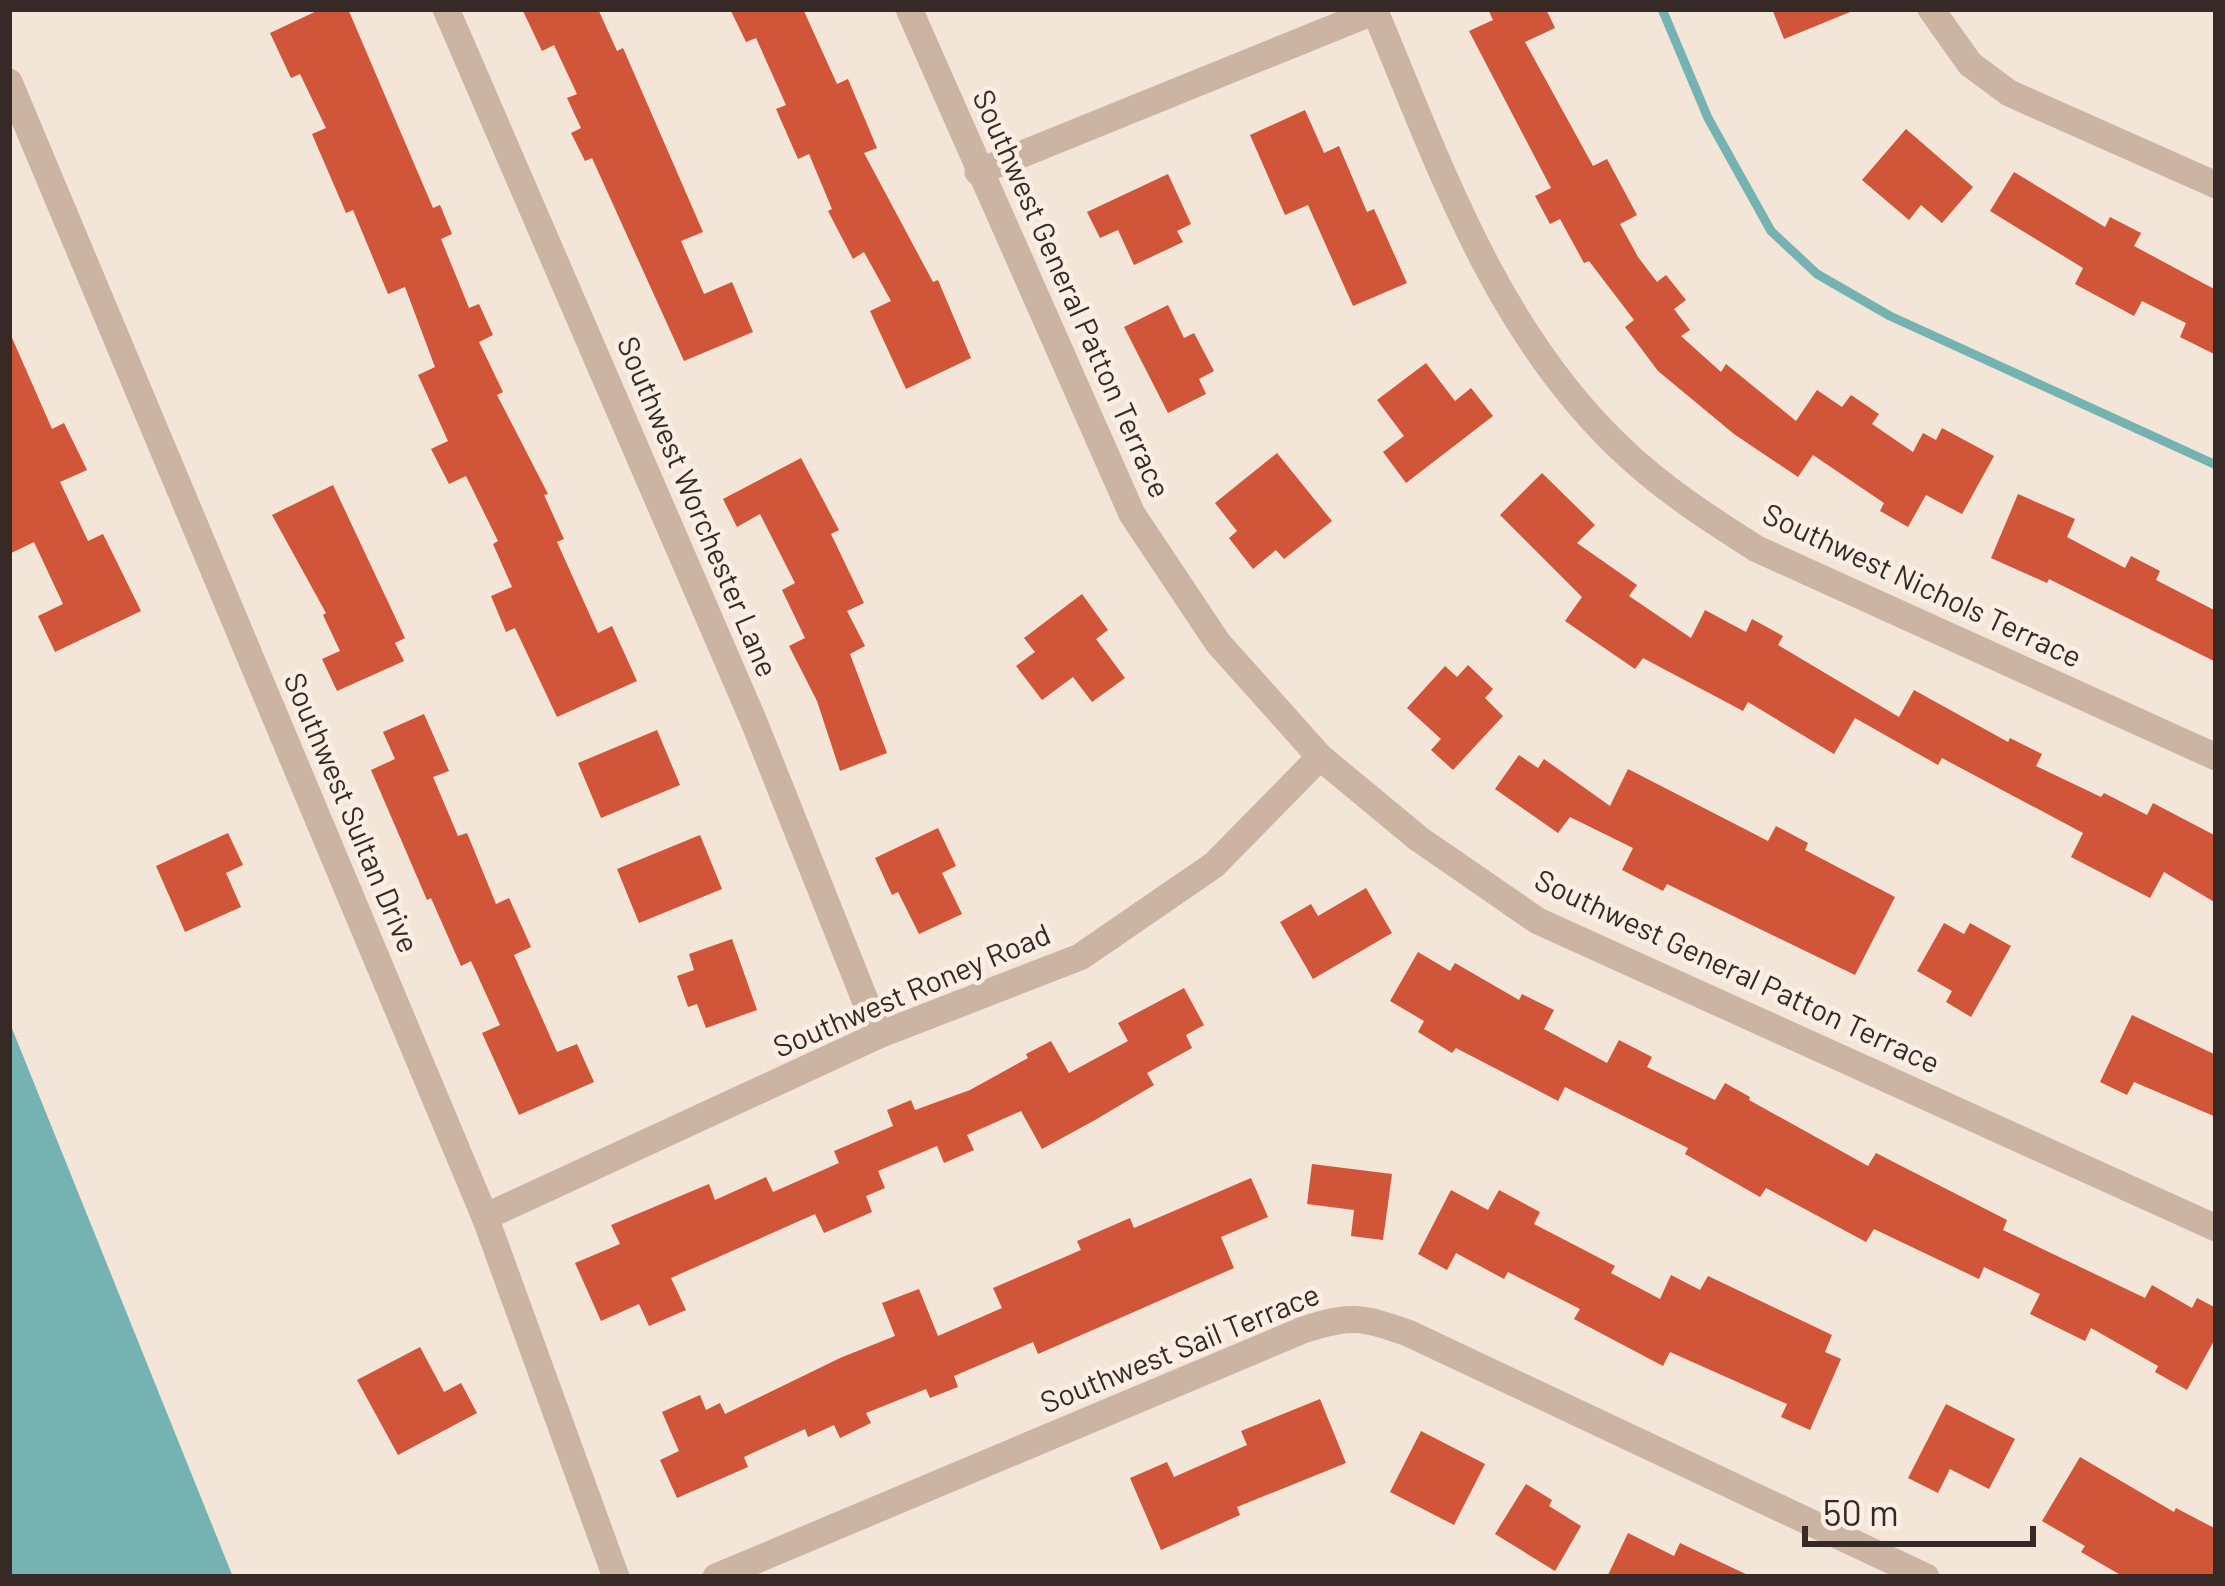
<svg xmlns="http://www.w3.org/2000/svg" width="2225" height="1586" viewBox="0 0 2225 1586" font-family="Barlow,sans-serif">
<rect width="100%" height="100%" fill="#f3e5d8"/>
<polygon fill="#75b3b2" points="9,1021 233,1577 9,1577"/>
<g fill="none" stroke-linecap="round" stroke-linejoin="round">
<polyline stroke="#75b3b2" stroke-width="9" points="1662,9 1708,118 1771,231 1817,274 1890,316 2216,465"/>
</g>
<g fill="#d05539">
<polygon points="321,9 348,9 433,208 440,205 452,234 441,239 469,308 479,304 493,335 479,342 503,392 497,395 548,494 544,495 564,539 557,542 598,633 612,626 637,681 557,717 515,628 506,632 491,596 512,587 493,544 498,541 466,476 449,484 431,449 448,441 418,375 435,367 405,287 388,294 353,210 346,213 312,134 326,128 300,74 291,78 270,33"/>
<polygon points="522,9 598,9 617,51 623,48 703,232 681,241 704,294 732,282 753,332 684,361 592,158 585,161 571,133 581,128 567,98 577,94 554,45 542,51"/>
<polygon points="730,9 803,9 837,84 848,79 877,148 864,153 933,282 938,280 971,358 906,389 870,311 891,301 864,252 853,259 828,211 832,209 809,154 798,159 776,109 786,105 756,38 746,42"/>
<polygon points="1488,9 1546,9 1555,28 1525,42 1593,166 1607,159 1637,215 1620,224 1638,257 1657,282 1666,275 1686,300 1674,309 1690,330 1681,336 1721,372 1726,364 1796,421 1817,390 1842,407 1851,395 1879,414 1872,424 1913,452 1923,433 1936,440 1942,428 1994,456 1962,514 1926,495 1908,527 1880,511 1884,503 1813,455 1798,477 1734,434 1658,371 1625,327 1634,320 1589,261 1584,263 1560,219 1550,224 1535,196 1551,188 1469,31 1493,20"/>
<polygon points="1772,9 1855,9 1855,10 1784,39"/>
<polygon points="1305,110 1324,153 1339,146 1367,212 1374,209 1407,283 1353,306 1308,205 1285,215 1250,135"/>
<polygon points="1906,129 1973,187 1942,223 1921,205 1909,220 1862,180"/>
<polygon points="2014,172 2105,227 2110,217 2141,233 2134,246 2216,290 2216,355 2180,337 2186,323 2142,301 2134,316 2075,284 2083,268 1990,211"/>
<polygon points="1168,174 1191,224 1177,231 1183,242 1134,265 1118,230 1100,238 1087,212"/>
<polygon points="1168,305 1184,338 1194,333 1214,371 1199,379 1206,394 1168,413 1124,327"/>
<polygon points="9,331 52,429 64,423 87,470 60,482 88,541 103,534 141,611 55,652 38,616 63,604 34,542 9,554"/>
<polygon points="1426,363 1455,401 1471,388 1493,416 1406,483 1383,452 1404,436 1377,400"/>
<polygon points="1277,453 1332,521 1284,559 1276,550 1253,569 1229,538 1237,531 1215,503"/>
<polygon points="801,458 839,530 831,534 864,603 847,611 865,646 850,654 887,753 840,771 817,701 789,646 805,638 782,590 795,583 760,514 737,527 723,499"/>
<polygon points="1542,473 1595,525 1577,543 1637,585 1629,596 1691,638 1705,610 1746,632 1752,619 1783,636 1778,645 1899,717 1914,690 2008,742 2010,738 2042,754 2036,766 2101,797 2104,793 2147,815 2153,803 2216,836 2216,903 2164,872 2150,898 2071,857 2083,833 1942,758 1938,765 1855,718 1834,754 1748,702 1743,711 1643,658 1635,669 1565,621 1582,597 1500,515"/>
<polygon points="333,485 405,638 395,643 404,661 337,691 322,659 340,651 323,615 326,613 272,515"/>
<polygon points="2018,494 2075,519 2067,537 2125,568 2131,556 2160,571 2156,580 2216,611 2216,662 2049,579 2047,583 1991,558"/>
<polygon points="1082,594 1108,630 1096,639 1125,678 1092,702 1073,677 1042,700 1016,666 1035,652 1024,638"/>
<polygon points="1468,665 1493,689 1485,698 1503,716 1453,770 1431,750 1441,739 1407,708 1445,666 1457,677"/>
<polygon points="424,714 449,771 433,777 458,836 467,833 496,904 509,898 531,947 514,955 557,1052 577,1044 594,1082 519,1115 482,1033 500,1025 471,961 461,966 431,898 427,900 371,770 395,759 383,732"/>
<polygon points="657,730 680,785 601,818 578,763"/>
<polygon points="1519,755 1538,768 1544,759 1610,806 1628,769 1768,841 1776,826 1808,843 1805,850 1895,897 1855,975 1667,884 1663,891 1622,870 1633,848 1570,817 1558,833 1495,789"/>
<polygon points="938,828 956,866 942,873 962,914 919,934 898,892 892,895 875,858"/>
<polygon points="228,833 243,865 226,873 241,907 185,932 156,866"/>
<polygon points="700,835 722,889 639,923 617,869"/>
<polygon points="1366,888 1392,933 1313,979 1280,922 1311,904 1318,916"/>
<polygon points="1944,923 1964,934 1970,923 2011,946 1971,1017 1946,1002 1952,991 1917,971"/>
<polygon points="732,939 757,1010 706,1028 697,1004 688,1007 677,976 694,970 689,954"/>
<polygon points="1418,952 1450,971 1455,963 1519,1000 1522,994 1554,1010 1544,1029 1607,1063 1619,1040 1652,1057 1647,1067 1715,1100 1725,1083 1750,1097 1749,1100 1868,1166 1876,1153 2007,1220 2003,1230 2145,1298 2152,1285 2192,1308 2197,1298 2216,1308 2216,1337 2187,1390 2155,1372 2158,1366 2091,1328 2085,1341 2030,1314 2040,1294 1984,1267 1979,1279 1874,1229 1866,1242 1766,1188 1760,1197 1685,1154 1688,1148 1565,1087 1558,1101 1456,1048 1452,1053 1418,1032 1424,1021 1390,1001"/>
<polygon points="1184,988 1204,1025 1186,1035 1192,1048 1147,1073 1154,1085 1095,1120 1042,1149 1021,1111 967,1135 974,1150 944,1163 937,1146 878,1171 885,1188 866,1196 872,1212 824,1233 815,1214 671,1278 686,1310 649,1326 639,1304 601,1321 575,1263 620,1244 611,1225 709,1184 715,1200 766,1177 773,1192 839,1163 834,1151 893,1126 887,1110 911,1100 915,1110 970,1090 1028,1058 1026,1054 1051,1041 1069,1073 1128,1041 1118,1023"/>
<polygon points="2132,1015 2216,1055 2216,1117 2134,1082 2127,1095 2100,1082"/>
<polygon points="1312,1164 1392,1174 1383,1240 1351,1236 1354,1210 1307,1204"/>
<polygon points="1251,1178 1268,1217 1221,1237 1234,1268 1038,1354 1033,1342 954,1376 958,1387 930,1398 926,1389 866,1413 871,1423 840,1438 834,1425 808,1437 805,1429 744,1457 748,1467 677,1498 660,1460 679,1451 662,1412 700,1395 706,1410 720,1403 725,1414 840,1358 895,1336 882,1303 919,1289 938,1336 1002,1308 993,1288 1081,1250 1077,1241 1130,1218 1134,1228"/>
<polygon points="1451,1190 1488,1210 1499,1190 1540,1212 1534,1224 1615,1266 1611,1273 1660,1299 1671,1275 1700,1290 1708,1276 1832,1335 1825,1352 1841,1359 1810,1430 1781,1417 1787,1404 1670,1352 1663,1366 1574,1319 1580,1309 1508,1272 1504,1279 1456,1253 1447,1270 1418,1254"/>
<polygon points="420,1347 444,1392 461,1383 477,1413 398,1455 357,1380"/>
<polygon points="1320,1399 1346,1463 1237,1507 1240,1515 1161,1550 1130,1478 1167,1462 1174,1477 1247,1445 1241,1431"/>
<polygon points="1946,1404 2015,1439 1989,1489 1950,1469 1938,1493 1908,1478"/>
<polygon points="1421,1431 1485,1464 1454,1525 1390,1492"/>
<polygon points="2080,1457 2174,1512 2176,1508 2216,1529 2216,1577 2124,1577 2081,1552 2085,1546 2042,1521"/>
<polygon points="1526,1484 1552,1500 1549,1506 1581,1526 1555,1571 1495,1534"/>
<polygon points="1628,1533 1674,1556 1680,1543 1752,1577 1607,1577"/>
</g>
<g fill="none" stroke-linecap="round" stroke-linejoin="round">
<g stroke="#ccb4a3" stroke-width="27">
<polyline points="446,9 754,722 879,1035"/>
<polyline points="909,9 1132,514 1218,643 1320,757 1419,839 1538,921 2216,1228"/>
<path d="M1374,9C1439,163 1494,327 1618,446C1660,487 1708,518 1757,549L2216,757"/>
<polyline points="1931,9 1970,64 2009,93 2216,185"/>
<polyline points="9,82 485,1217 616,1577"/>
<polyline points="978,172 1375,11"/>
<polyline points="485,1217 879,1035 1080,957 1214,865 1320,757"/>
<path d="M716,1577L1303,1330C1352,1314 1360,1317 1408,1333L1926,1577"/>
</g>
</g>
<g text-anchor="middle" stroke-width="9" stroke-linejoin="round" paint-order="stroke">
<g font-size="30" fill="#372a26" stroke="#fbefe5">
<text transform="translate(1071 294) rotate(66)" y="10">Southwest General Patton Terrace</text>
<text transform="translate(697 507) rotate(67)" y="10">Southwest Worchester Lane</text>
<text transform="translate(1922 586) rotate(25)" y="10">Southwest Nichols Terrace</text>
<text transform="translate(351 813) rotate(67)" y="10">Southwest Sultan Drive</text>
<text transform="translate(1737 972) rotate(25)" y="10">Southwest General Patton Terrace</text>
<text transform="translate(912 991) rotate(-23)" y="10">Southwest Roney Road</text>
<text transform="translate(1180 1349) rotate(-22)" y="10">Southwest Sail Terrace</text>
</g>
</g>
<rect width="2225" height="1586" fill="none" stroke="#372a26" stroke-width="24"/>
<path d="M1805 1526v18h228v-18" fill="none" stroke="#372a26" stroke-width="6"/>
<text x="1823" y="1526" font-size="36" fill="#372a26" stroke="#fbefe5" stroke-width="9" paint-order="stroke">50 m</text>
</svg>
